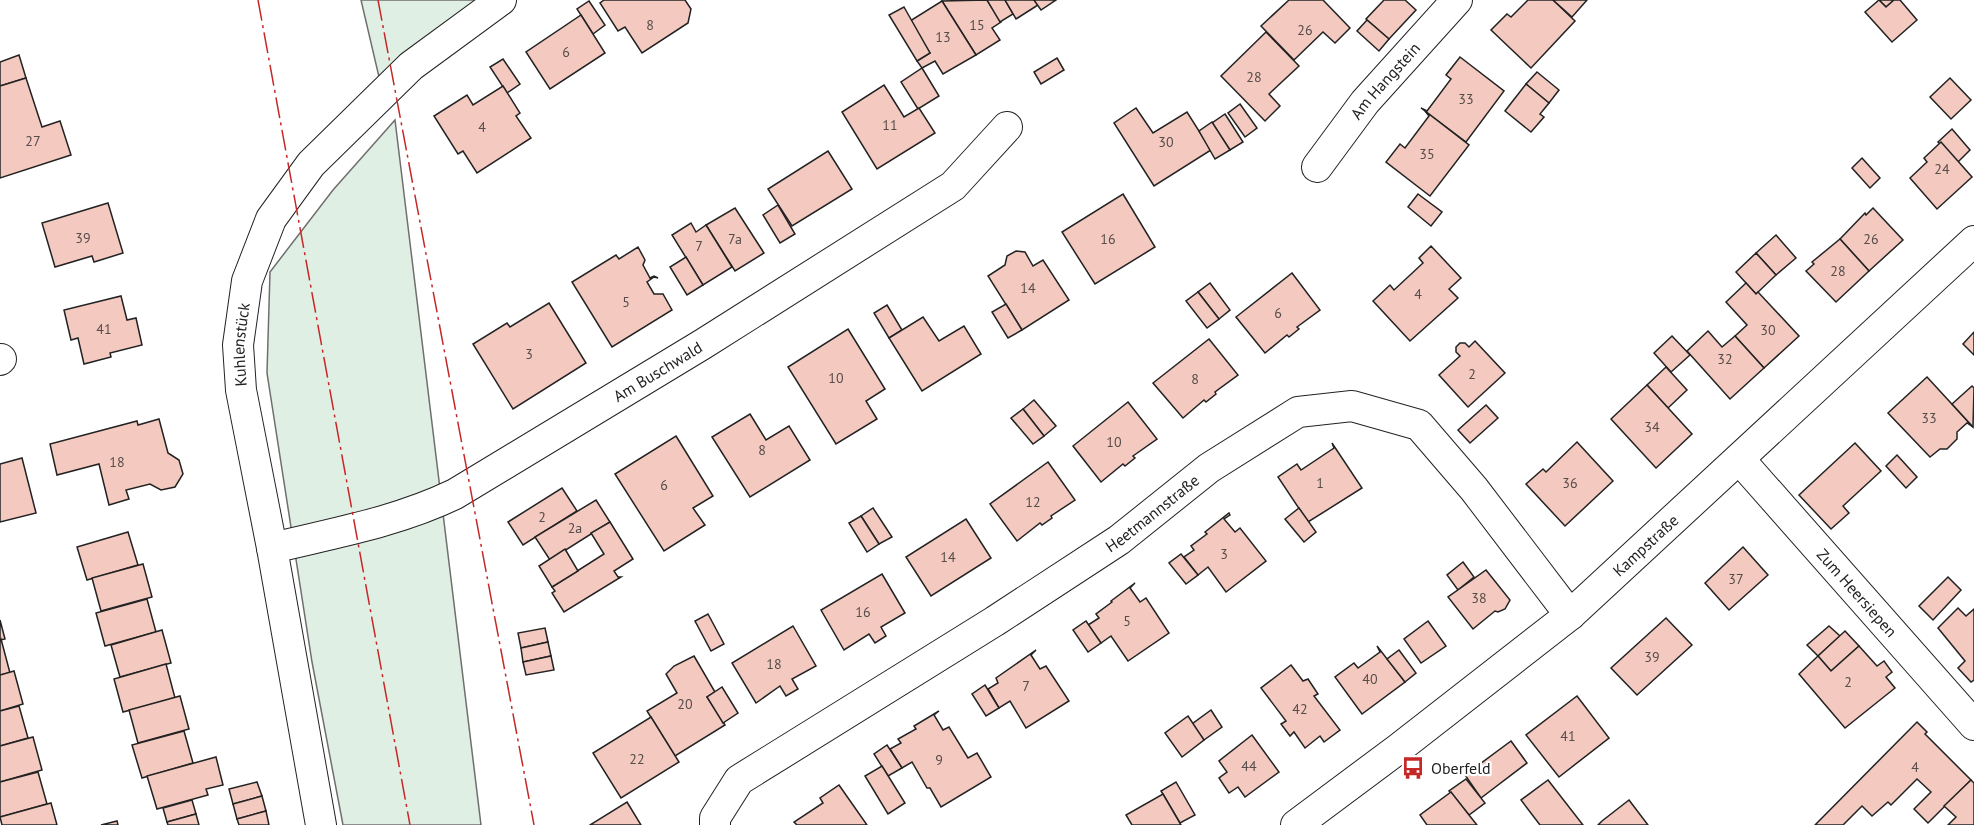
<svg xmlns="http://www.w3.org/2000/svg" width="1974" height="825" viewBox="0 0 1974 825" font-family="'PT Sans',sans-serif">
<rect width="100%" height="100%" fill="#fff"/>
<g fill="#e0efe3" stroke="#6f6f6f" stroke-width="1.5">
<polygon points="361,0 477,0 379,77"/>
<polygon points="395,120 481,825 343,825 312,662 267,373 270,272 333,190"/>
</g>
<g fill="#f3c9c0" stroke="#222" stroke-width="1.5">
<polygon points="604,0 685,0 691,9 688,23 642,53 625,27 618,31 600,3"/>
<polygon points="987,0 1001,22 992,28 1000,40 976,55 942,1"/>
<polygon points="987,0 1005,0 1013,14 1000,22"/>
<polygon points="1005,0 1034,0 1038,5 1016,19"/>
<polygon points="1034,0 1056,0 1041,10"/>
<polygon points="1289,0 1323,0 1350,28 1335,43 1323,32 1294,60 1261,26"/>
<polygon points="1384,0 1405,0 1416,10 1389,39 1366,19"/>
<polygon points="1528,0 1553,0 1575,21 1531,68 1491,30 1507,14 1511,17"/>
<polygon points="1553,0 1587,0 1572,17"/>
<polygon points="1879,0 1894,0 1886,7"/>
<polygon points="1879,0 1886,7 1894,0 1900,0 1917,20 1892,42 1865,12"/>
<polygon points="589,1 605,25 593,34 577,9"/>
<polygon points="942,1 976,55 943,74 935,61 922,68 917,61 930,53 910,21"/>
<polygon points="904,7 930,53 917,61 889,15"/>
<polygon points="581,15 605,53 550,89 526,52"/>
<polygon points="1367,20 1389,39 1379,51 1357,31"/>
<polygon points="1266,32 1299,66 1269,94 1280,106 1265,121 1221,76"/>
<polygon points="19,55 26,78 0,86 0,62"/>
<polygon points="1460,57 1504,91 1466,142 1421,108 1427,111 1451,79 1446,75"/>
<polygon points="1057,58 1064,70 1041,84 1034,72"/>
<polygon points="503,59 520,84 507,93 490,67"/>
<polygon points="922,68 939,96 918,109 901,82"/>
<polygon points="1537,72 1559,90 1549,103 1526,84"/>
<polygon points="26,78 42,127 60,121 71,155 0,178 0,86"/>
<polygon points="1950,78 1971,100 1951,119 1930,97"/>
<polygon points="1526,84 1549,103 1540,114 1544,117 1531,132 1505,111"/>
<polygon points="884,85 904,117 919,108 935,133 877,169 842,112"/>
<polygon points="503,86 520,113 516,116 531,138 477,173 463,151 458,154 434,116 467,95 473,105"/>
<polygon points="1240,104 1257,128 1245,137 1228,113"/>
<polygon points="1136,108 1153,133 1187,112 1211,150 1154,186 1114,123"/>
<polygon points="1425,111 1469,145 1430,196 1386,162 1400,144 1405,148 1429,116"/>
<polygon points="1225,114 1243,142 1230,150 1212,123"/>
<polygon points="1212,122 1230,150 1215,159 1199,131"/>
<polygon points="1952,129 1970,150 1958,162 1938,142"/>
<polygon points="1941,142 1972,177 1937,209 1910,178 1927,162 1924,158"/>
<polygon points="828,151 852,189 792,226 768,189"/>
<polygon points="1862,158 1880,178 1870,188 1852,168"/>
<polygon points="1123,194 1155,247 1095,284 1062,232"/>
<polygon points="1418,194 1442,212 1431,226 1408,207"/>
<polygon points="108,203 123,253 94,262 92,256 55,267 42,223"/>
<polygon points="778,205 795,234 780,243 763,215"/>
<polygon points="735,208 764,253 735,271 706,225"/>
<polygon points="1873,208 1903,240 1869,271 1840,239 1865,213 1866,215"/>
<polygon points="691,223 696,232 706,225 732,267 703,285 672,235"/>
<polygon points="1776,235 1796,258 1776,275 1756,253"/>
<polygon points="1840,239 1869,271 1836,302 1806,271 1814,264 1812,262"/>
<polygon points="1431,246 1461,278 1449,289 1458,298 1410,341 1373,301 1390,285 1394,290 1423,263 1419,258"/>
<polygon points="638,247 645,260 643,265 650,278 654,276 658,278 654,277 647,282 654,294 663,294 672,310 612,347 572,282 616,255 619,259"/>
<polygon points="1016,251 1025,252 1033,266 1043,260 1069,300 1022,330 988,276 1005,265 1007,256"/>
<polygon points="1756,253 1776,275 1756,294 1736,272"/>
<polygon points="686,257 703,285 687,295 670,267"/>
<polygon points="1292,273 1320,310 1297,327 1299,329 1289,337 1287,335 1265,353 1236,317"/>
<polygon points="1210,283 1230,310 1219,319 1198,292"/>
<polygon points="1746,283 1756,294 1758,292 1799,336 1764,368 1735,336 1747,325 1726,302"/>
<polygon points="1198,292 1219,319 1207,328 1186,301"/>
<polygon points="121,296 127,320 136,318 142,345 110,353 111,357 84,364 78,338 71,340 64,310"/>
<polygon points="549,303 586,363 513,409 473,344 507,323 510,327"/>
<polygon points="1006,304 1022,330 1008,338 992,312"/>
<polygon points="887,305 902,330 889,338 874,313"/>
<polygon points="923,317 939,341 964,326 981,354 922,391 889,338"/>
<polygon points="848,329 885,389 866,401 877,419 836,444 788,367"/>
<polygon points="1708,331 1722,347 1735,336 1764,368 1730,399 1687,351"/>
<polygon points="1974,332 1974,355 1963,344"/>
<polygon points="1672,336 1690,355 1671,372 1654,353"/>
<polygon points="1209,339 1238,375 1215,392 1216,394 1206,402 1204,400 1183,418 1153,383"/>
<polygon points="1475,341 1505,373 1468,407 1439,375 1460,356 1456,352 1456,347 1460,343 1465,343 1469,347"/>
<polygon points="1666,367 1687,390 1668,408 1647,385"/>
<polygon points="1927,377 1973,427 1967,423 1957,432 1957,439 1947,449 1940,449 1930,457 1888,413"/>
<polygon points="1647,385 1692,434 1656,468 1611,419"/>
<polygon points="1972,386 1974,388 1973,427 1952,404"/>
<polygon points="1034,400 1056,426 1044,436 1023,409"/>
<polygon points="1128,402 1157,439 1133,456 1135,458 1125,466 1123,464 1101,482 1073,446"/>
<polygon points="1486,405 1498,418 1470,443 1458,430"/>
<polygon points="1023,409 1044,436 1033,444 1011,418"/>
<polygon points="750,414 766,440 789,426 810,460 750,497 712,437"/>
<polygon points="159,419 168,453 179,460 183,474 175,487 161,490 150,484 126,490 129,499 109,505 99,464 57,475 50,444 137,421 138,425"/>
<polygon points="676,436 713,496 693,508 705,525 664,551 615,474"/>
<polygon points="1577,442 1613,481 1565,526 1526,484 1543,469 1546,472"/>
<polygon points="1332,443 1362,488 1308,522 1278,477 1297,464 1301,470 1334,448"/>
<polygon points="1855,443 1881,471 1843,506 1849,513 1831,529 1799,495"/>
<polygon points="1897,455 1917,477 1906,488 1886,466"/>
<polygon points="22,458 36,513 0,522 0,464"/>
<polygon points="1048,462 1075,500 1051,516 1052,518 1042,525 1040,523 1017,541 990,504"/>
<polygon points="562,488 577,511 523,545 508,522"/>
<polygon points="596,500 610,522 550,560 535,537"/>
<polygon points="873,508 892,537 879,544 861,516"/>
<polygon points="1299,508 1316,532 1304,542 1285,519"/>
<polygon points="1229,513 1230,515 1224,519 1235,532 1240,528 1266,561 1226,592 1208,567 1198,575 1184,557 1194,550 1191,546 1207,534 1205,532"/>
<polygon points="861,516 879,544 867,552 849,523"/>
<polygon points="966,519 991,558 931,596 906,557"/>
<polygon points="610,522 633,559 614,571 618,577 621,577 564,612 552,593 555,591 552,587 604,554 591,533"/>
<polygon points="128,532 138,565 87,580 77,547"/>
<polygon points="1743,547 1768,575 1729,610 1705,583"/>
<polygon points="565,549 578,571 552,587 539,566"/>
<polygon points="1181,554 1198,575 1186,584 1169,563"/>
<polygon points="1463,562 1474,577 1458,590 1447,575"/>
<polygon points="143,564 152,597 101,611 92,578"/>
<polygon points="1486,570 1510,600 1505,609 1498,612 1495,611 1473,629 1448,597"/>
<polygon points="882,574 905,613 881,627 886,636 875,643 869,634 844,650 821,610"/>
<polygon points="1948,577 1961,590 1933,620 1919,606"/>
<polygon points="1135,583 1130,588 1140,602 1146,598 1169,633 1128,661 1111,636 1101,643 1088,625 1099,618 1096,614 1112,602 1111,601"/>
<polygon points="147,599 156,632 105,646 96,613"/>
<polygon points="1958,608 1966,616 1974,609 1974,680 1971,682 1958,668 1965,661 1938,628"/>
<polygon points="708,614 724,644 711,651 695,621"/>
<polygon points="1666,618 1692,645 1637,695 1611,668"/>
<polygon points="0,620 5,639 0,640"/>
<polygon points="1086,621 1101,643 1088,652 1073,630"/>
<polygon points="1428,621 1446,646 1421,663 1404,639"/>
<polygon points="793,626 816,666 792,679 798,689 786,696 780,686 756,703 732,663"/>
<polygon points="1829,626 1840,636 1818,656 1807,645"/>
<polygon points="545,628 548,642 521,648 518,633"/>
<polygon points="162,630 171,663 120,677 111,645"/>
<polygon points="1845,631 1859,646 1831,671 1818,656"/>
<polygon points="1,639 10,673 0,675 0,640"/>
<polygon points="548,642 551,656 523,662 521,648"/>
<polygon points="1377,646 1405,682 1362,714 1335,677 1354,663 1358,668 1380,652"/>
<polygon points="1859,646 1877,666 1884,661 1892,672 1886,677 1895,688 1845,728 1799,674 1818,656 1831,671"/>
<polygon points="1036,650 1031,655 1040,669 1046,666 1069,701 1026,728 1010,701 999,708 988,689 998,683 996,678"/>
<polygon points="1399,650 1416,673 1405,682 1387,659"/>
<polygon points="551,656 554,670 526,675 523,662"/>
<polygon points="694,656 715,692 707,697 725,725 675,756 647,711 677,693 666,674 674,666"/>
<polygon points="166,664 175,698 123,712 114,679"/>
<polygon points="1291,665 1303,681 1308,679 1318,694 1314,696 1340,730 1324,742 1320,736 1305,748 1294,732 1290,736 1281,724 1286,721 1261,688"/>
<polygon points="14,671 23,704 0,711 0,675"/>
<polygon points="985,685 999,708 986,716 972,694"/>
<polygon points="722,687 738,713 723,723 707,697"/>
<polygon points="180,696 189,729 138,743 129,710"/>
<polygon points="1577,696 1609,738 1559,777 1526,735"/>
<polygon points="19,706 28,738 0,746 0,711"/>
<polygon points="1211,710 1222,727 1204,740 1192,724"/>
<polygon points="939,711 934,715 943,730 949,727 968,758 977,753 991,777 941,807 930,788 927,788 912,762 902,768 890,749 901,743 898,739 916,729 914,726"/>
<polygon points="1188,716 1204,740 1182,757 1165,733"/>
<polygon points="651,717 679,762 621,798 593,753"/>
<polygon points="1917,722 1927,732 1925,734 1971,780 1928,823 1914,809 1931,792 1917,779 1891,805 1888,802 1872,816 1862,806 1843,825 1815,825"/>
<polygon points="184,731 193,763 142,778 132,745"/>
<polygon points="1252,735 1279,772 1245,797 1238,787 1229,793 1219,778 1227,772 1219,761"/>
<polygon points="33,737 42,770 0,782 0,746"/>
<polygon points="1511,741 1527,763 1481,798 1465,775"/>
<polygon points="887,745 902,768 888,776 874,754"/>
<polygon points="216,757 223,785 206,789 208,795 157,809 147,776"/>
<polygon points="882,766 905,803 888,814 865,776"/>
<polygon points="38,772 47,804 0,817 0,782"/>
<polygon points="1466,779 1485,803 1469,815 1449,791"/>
<polygon points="1548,780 1583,825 1540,825 1521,800"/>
<polygon points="1971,780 1974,783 1974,825 1948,825 1956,817 1944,806"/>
<polygon points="257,782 262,796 233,804 229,789"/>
<polygon points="1176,782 1195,815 1180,823 1161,791"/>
<polygon points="839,785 867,825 797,825 794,822 823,803 820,798"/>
<polygon points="1451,792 1469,815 1477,825 1427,825 1420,815"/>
<polygon points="1163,794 1181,825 1132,825 1126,815"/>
<polygon points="262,796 266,811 237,819 233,804"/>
<polygon points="192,800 196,814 167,822 163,808"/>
<polygon points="1629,800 1648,825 1598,825 1602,821"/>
<polygon points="627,802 641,825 590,825"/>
<polygon points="51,803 57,825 2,825 0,817"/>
<polygon points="266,811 269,825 239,825 237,819"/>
<polygon points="196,814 199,825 168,825 167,822"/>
<polygon points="117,821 118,825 101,825"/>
</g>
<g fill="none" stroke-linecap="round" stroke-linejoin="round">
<g stroke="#222" stroke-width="32">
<g id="minor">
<path id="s1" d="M1317,167L1365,102L1457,0"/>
<polyline points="0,360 1,359"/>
<path id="s2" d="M1740,460L1974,725"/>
<path id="s3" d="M272,548C334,533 397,522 455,494L703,344L953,186L1007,127"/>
<path id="s4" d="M321,825L272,548L241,390L238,345L247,281L271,219L311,164L411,66L501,0"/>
<path id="s5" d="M715,825V818L739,780L995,621L1119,540L1209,468L1298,412L1352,406L1419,425L1474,489L1570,615"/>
<path id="s6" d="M1296,825L1398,749L1570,615L1974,241"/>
</g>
</g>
<use href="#minor" stroke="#fff" stroke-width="30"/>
<g stroke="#c62828" stroke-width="1.5" stroke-dasharray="21 4.5 3 4.5" stroke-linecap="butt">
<polyline points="258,0 410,825"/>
<polyline points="378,0 534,825"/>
</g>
</g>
<defs>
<g id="bus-bare" transform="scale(1.8)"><path d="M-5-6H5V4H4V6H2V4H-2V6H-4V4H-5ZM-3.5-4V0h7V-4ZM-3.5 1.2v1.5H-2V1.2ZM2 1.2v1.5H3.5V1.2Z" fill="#c62828" stroke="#fff" stroke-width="2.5" paint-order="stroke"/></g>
</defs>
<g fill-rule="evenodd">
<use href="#bus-bare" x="1413" y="768"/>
</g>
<g text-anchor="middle" stroke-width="4.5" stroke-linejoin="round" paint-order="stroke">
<g font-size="14" fill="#564c4a">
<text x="650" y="30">8</text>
<text x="977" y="30">15</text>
<text x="1305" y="35">26</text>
<text x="943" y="42">13</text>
<text x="566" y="57">6</text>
<text x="1254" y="82">28</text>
<text x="1466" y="104">33</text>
<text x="890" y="130">11</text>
<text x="482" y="132">4</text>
<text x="33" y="146">27</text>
<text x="1166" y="147">30</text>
<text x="1427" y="159">35</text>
<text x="1942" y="174">24</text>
<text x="83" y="243">39</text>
<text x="735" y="244">7a</text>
<text x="1108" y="244">16</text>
<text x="1871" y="244">26</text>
<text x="699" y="251">7</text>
<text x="1838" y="276">28</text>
<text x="1028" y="293">14</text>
<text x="1418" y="299">4</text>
<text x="626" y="307">5</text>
<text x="1278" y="318">6</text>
<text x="104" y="334">41</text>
<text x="1768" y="335">30</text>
<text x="529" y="359">3</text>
<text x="1725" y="364">32</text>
<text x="1472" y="379">2</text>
<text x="836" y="383">10</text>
<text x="1195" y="384">8</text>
<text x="1929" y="423">33</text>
<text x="1652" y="432">34</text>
<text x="1114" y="447">10</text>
<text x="762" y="455">8</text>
<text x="117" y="467">18</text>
<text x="1320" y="488">1</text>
<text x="1570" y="488">36</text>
<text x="664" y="490">6</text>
<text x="1033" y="507">12</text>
<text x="542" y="522">2</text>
<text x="575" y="533">2a</text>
<text x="1224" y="559">3</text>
<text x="948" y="562">14</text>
<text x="1736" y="584">37</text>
<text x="1479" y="603">38</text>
<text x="863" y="617">16</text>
<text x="1127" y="626">5</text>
<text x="1652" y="662">39</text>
<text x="774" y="669">18</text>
<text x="1370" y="684">40</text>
<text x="1848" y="687">2</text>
<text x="1026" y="691">7</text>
<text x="685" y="709">20</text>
<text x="1300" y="714">42</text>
<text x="1568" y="741">41</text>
<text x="637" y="764">22</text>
<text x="939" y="765">9</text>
<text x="1249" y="771">44</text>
<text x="1915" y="772">4</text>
</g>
<g font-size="16" fill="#222" stroke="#fff">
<text dy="6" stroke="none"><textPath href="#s1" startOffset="110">Am Hangstein</textPath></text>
<text dy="6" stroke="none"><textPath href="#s4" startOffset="488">Kuhlenstück</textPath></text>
<text dy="6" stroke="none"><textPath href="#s3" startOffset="428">Am Buschwald</textPath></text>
<text dy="6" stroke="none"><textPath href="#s5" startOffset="544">Heetmannstraße</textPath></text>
<text dy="6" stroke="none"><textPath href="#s6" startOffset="448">Kampstraße</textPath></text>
<text dy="6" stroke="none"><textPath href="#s2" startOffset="177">Zum Heersiepen</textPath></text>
</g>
<g font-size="16" fill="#222" stroke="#fff" text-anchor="start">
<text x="1431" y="774">Oberfeld</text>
</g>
</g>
</svg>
